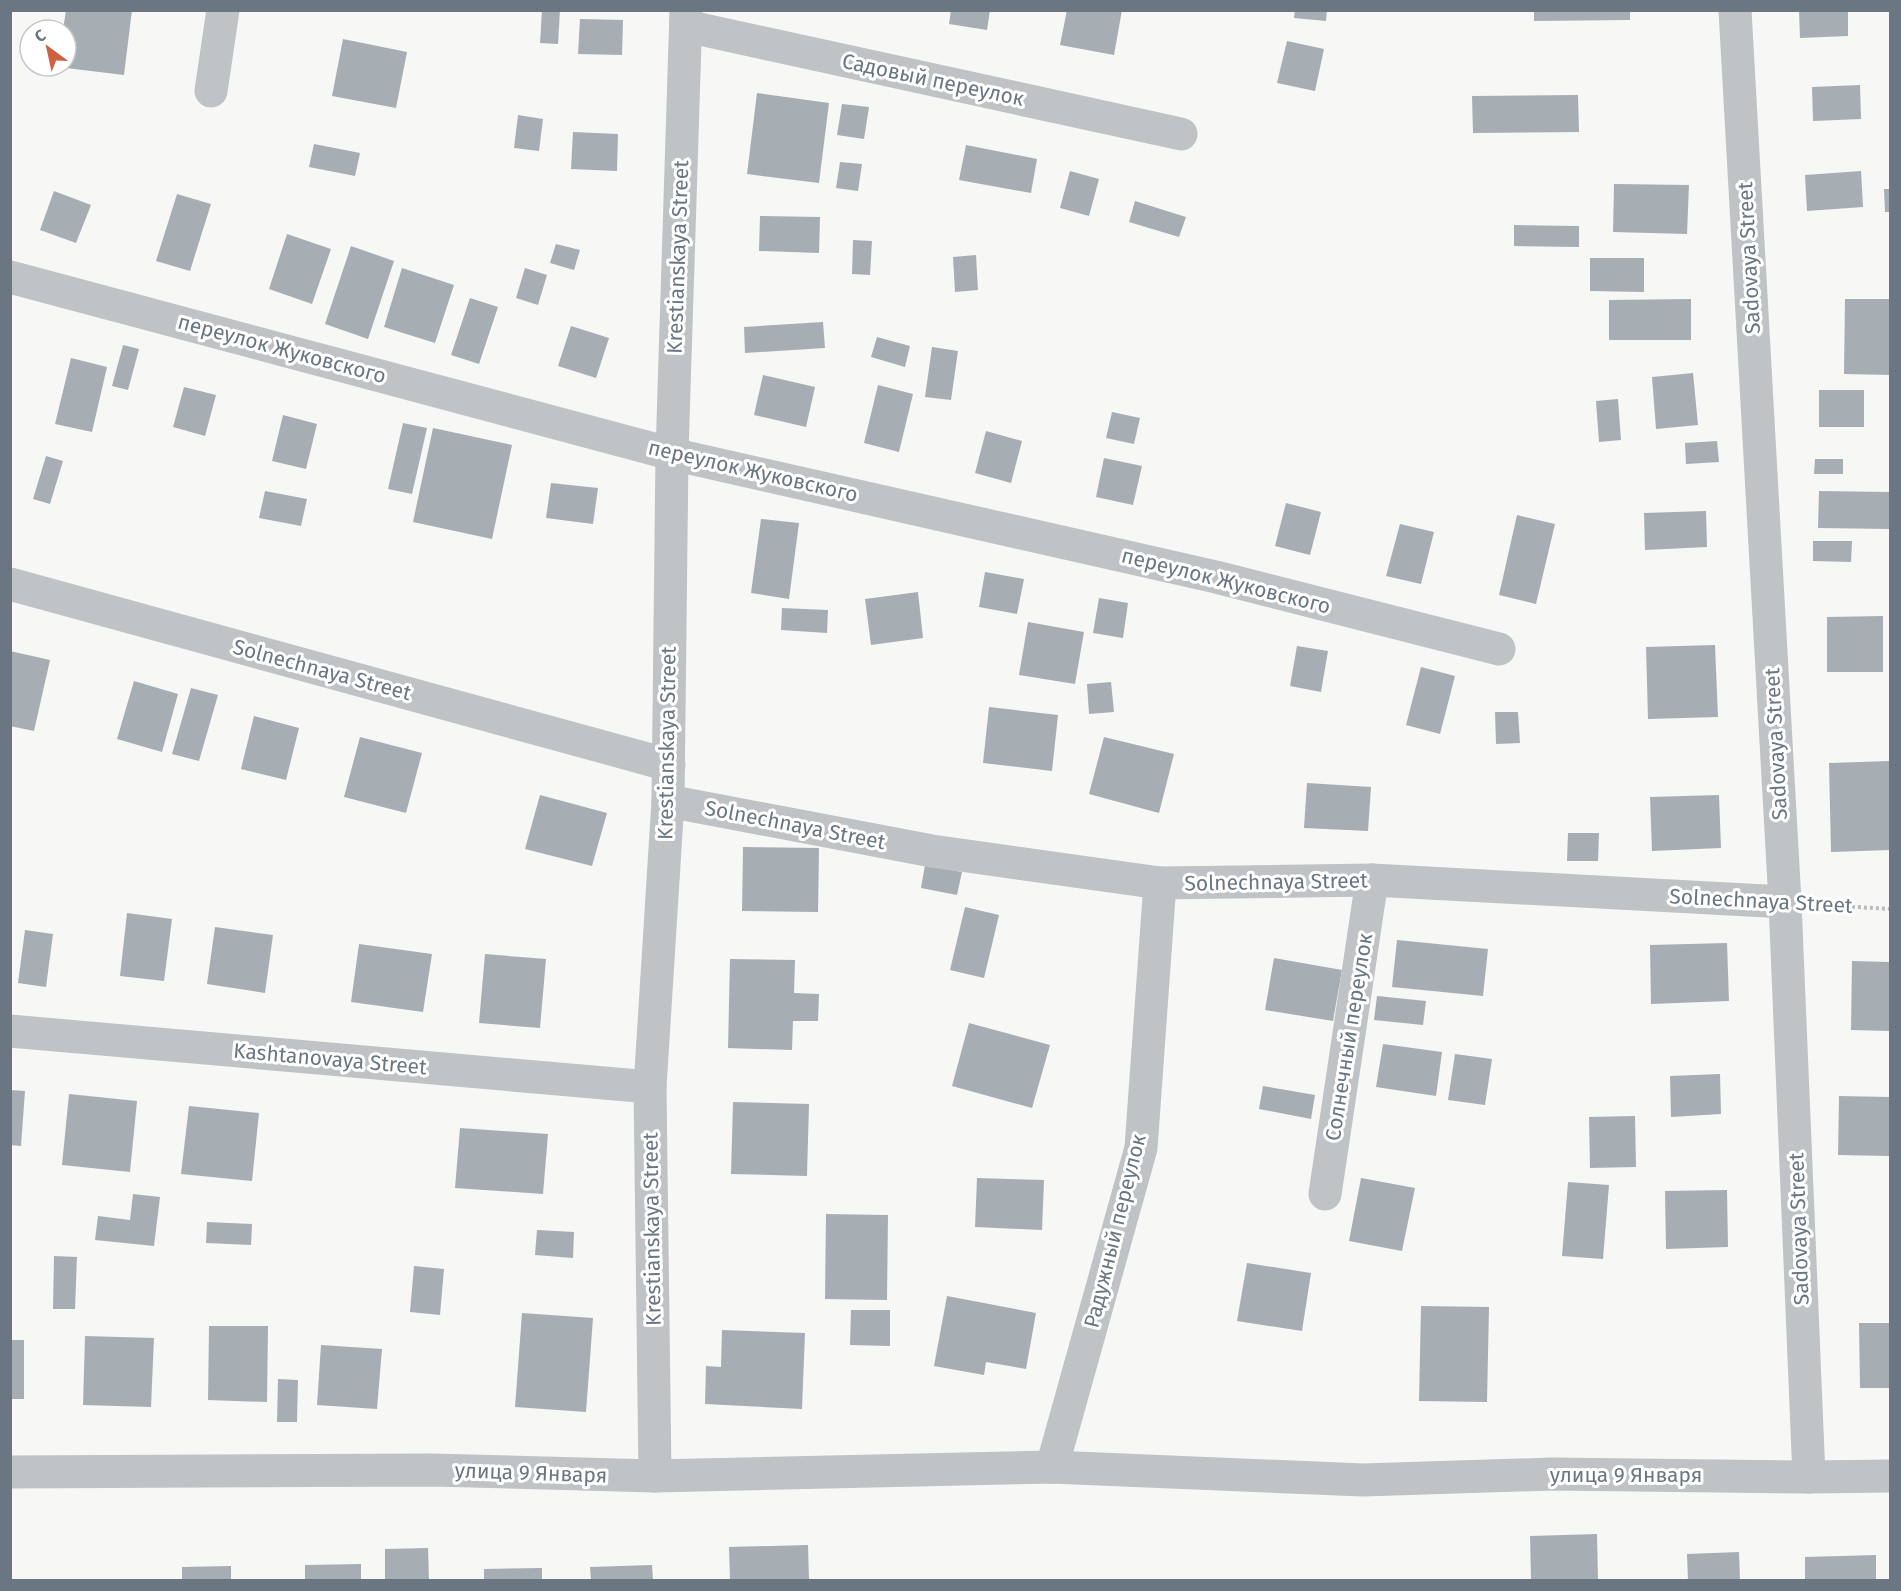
<svg xmlns="http://www.w3.org/2000/svg" width="1901" height="1591" viewBox="0 0 1901 1591" font-family="'Fira Sans',sans-serif">
<rect width="100%" height="100%" fill="#f7f7f5"/>
<g fill="#a7aeb3">
<polygon points="66,10 132,10 124,75 66,68 66,30 63,30"/>
<polygon points="542,10 560,10 558,44 540,43"/>
<polygon points="951,10 990,10 987,30 949,24"/>
<polygon points="1067,10 1122,10 1114,55 1060,45"/>
<polygon points="1295,10 1327,10 1326,21 1294,18"/>
<polygon points="1534,10 1630,10 1630,20 1534,21"/>
<polygon points="1799,10 1848,10 1848,36 1800,38"/>
<polygon points="580,19 623,20 622,55 578,54"/>
<polygon points="343,39 407,52 396,108 332,96"/>
<polygon points="1287,41 1324,49 1315,91 1277,83"/>
<polygon points="1860,85 1861,119 1813,121 1812,87"/>
<polygon points="757,93 829,103 819,183 747,174"/>
<polygon points="1578,95 1579,132 1473,133 1472,96"/>
<polygon points="842,104 869,107 864,139 837,135"/>
<polygon points="518,115 543,119 539,151 514,148"/>
<polygon points="573,132 618,134 617,171 571,169"/>
<polygon points="314,144 360,153 355,176 309,167"/>
<polygon points="966,145 1037,159 1031,193 959,180"/>
<polygon points="840,162 862,164 858,191 836,188"/>
<polygon points="1070,171 1099,179 1089,216 1060,208"/>
<polygon points="1861,171 1863,207 1807,211 1805,175"/>
<polygon points="1614,184 1689,185 1687,234 1613,232"/>
<polygon points="1884,189 1890,189 1890,212 1885,212"/>
<polygon points="54,191 91,205 76,243 40,230"/>
<polygon points="177,194 211,204 190,271 156,261"/>
<polygon points="1135,201 1186,217 1179,237 1129,222"/>
<polygon points="760,216 820,217 819,253 759,251"/>
<polygon points="1514,225 1579,226 1579,247 1514,246"/>
<polygon points="287,234 331,249 312,304 269,289"/>
<polygon points="853,240 872,241 870,275 852,274"/>
<polygon points="556,244 580,250 574,270 550,263"/>
<polygon points="351,246 394,261 368,339 325,324"/>
<polygon points="976,255 978,290 955,292 953,257"/>
<polygon points="1590,258 1644,258 1644,292 1590,291"/>
<polygon points="402,268 454,285 435,343 384,327"/>
<polygon points="525,268 547,275 538,305 516,298"/>
<polygon points="470,298 498,307 479,364 451,355"/>
<polygon points="1691,299 1691,340 1609,340 1609,300"/>
<polygon points="1845,299 1890,299 1890,375 1844,374"/>
<polygon points="823,322 825,348 745,353 744,327"/>
<polygon points="571,326 609,338 596,378 558,366"/>
<polygon points="877,337 910,346 905,367 871,357"/>
<polygon points="123,345 139,349 128,390 112,386"/>
<polygon points="932,347 958,351 951,400 925,397"/>
<polygon points="71,358 107,367 92,432 55,424"/>
<polygon points="1693,373 1698,425 1656,429 1652,377"/>
<polygon points="763,375 815,387 806,427 754,415"/>
<polygon points="878,385 913,394 899,452 864,443"/>
<polygon points="184,387 216,395 205,436 173,427"/>
<rect x="1819" y="390" width="45" height="37"/>
<polygon points="1618,399 1621,440 1599,442 1596,401"/>
<polygon points="1112,412 1140,418 1134,444 1106,438"/>
<polygon points="283,415 317,424 306,469 272,461"/>
<polygon points="403,423 427,428 412,494 388,489"/>
<polygon points="433,428 512,445 492,539 413,522"/>
<polygon points="986,431 1022,441 1011,483 975,473"/>
<polygon points="1717,441 1719,462 1686,464 1685,443"/>
<polygon points="46,456 63,461 50,504 33,499"/>
<polygon points="1104,458 1142,466 1133,505 1096,497"/>
<polygon points="1815,459 1843,459 1843,474 1814,474"/>
<polygon points="551,483 598,488 593,524 546,518"/>
<polygon points="265,491 307,499 301,526 259,518"/>
<polygon points="1819,491 1890,492 1890,529 1818,528"/>
<polygon points="1286,503 1321,512 1310,555 1275,546"/>
<polygon points="1706,511 1707,547 1645,550 1644,513"/>
<polygon points="1517,515 1555,524 1536,604 1499,595"/>
<polygon points="761,519 799,523 789,599 751,593"/>
<polygon points="1400,524 1434,532 1421,584 1386,576"/>
<polygon points="1813,541 1852,541 1851,562 1813,561"/>
<polygon points="985,572 1024,579 1017,614 979,607"/>
<polygon points="918,592 923,638 871,645 865,599"/>
<polygon points="1099,598 1128,603 1123,638 1093,633"/>
<polygon points="782,608 828,610 827,633 781,630"/>
<polygon points="1883,616 1883,672 1827,672 1827,617"/>
<polygon points="1028,622 1084,632 1075,684 1019,675"/>
<polygon points="1715,645 1718,717 1648,719 1646,647"/>
<polygon points="1297,646 1328,651 1321,692 1290,686"/>
<polygon points="10,651 50,660 34,731 10,726"/>
<polygon points="1421,667 1455,676 1440,734 1406,725"/>
<polygon points="134,681 178,694 162,752 117,739"/>
<polygon points="1111,682 1114,712 1089,714 1087,684"/>
<polygon points="191,688 218,695 199,761 172,754"/>
<polygon points="989,707 1058,715 1052,771 983,763"/>
<polygon points="1495,712 1518,712 1520,743 1496,744"/>
<polygon points="254,716 299,728 286,780 241,769"/>
<polygon points="360,737 422,753 406,813 344,797"/>
<polygon points="1104,737 1174,754 1159,813 1089,794"/>
<polygon points="1890,761 1890,850 1831,852 1829,763"/>
<polygon points="1307,783 1371,787 1368,831 1304,828"/>
<polygon points="540,795 607,813 592,866 525,849"/>
<polygon points="1719,795 1721,848 1652,851 1650,797"/>
<polygon points="1568,833 1599,833 1598,861 1567,861"/>
<polygon points="743,847 819,848 818,912 742,911"/>
<polygon points="925,865 962,872 957,895 921,888"/>
<polygon points="965,907 999,915 984,978 950,970"/>
<polygon points="127,913 172,919 164,981 120,976"/>
<polygon points="215,927 273,935 265,993 207,984"/>
<polygon points="25,930 53,934 46,987 18,983"/>
<polygon points="1397,940 1488,949 1483,996 1392,987"/>
<polygon points="1727,943 1729,1001 1651,1004 1650,945"/>
<polygon points="359,944 432,954 423,1012 351,1002"/>
<polygon points="485,954 546,959 540,1028 479,1023"/>
<polygon points="1274,958 1342,970 1333,1021 1265,1010"/>
<polygon points="730,959 795,960 794,993 819,994 818,1021 793,1021 792,1050 728,1048"/>
<polygon points="1852,961 1890,962 1890,1031 1851,1030"/>
<polygon points="1377,996 1426,1001 1423,1025 1374,1020"/>
<polygon points="969,1023 1050,1045 1032,1108 952,1086"/>
<polygon points="1383,1044 1442,1052 1436,1096 1376,1087"/>
<polygon points="1455,1054 1492,1059 1485,1105 1448,1100"/>
<polygon points="1720,1074 1721,1114 1671,1117 1670,1076"/>
<polygon points="1263,1086 1315,1095 1311,1119 1259,1109"/>
<polygon points="10,1090 25,1091 21,1146 10,1145"/>
<polygon points="69,1094 137,1101 130,1172 62,1165"/>
<polygon points="1839,1096 1890,1097 1890,1156 1838,1155"/>
<polygon points="733,1102 809,1104 807,1176 731,1174"/>
<polygon points="189,1106 259,1113 252,1181 181,1174"/>
<polygon points="1635,1116 1636,1167 1590,1168 1589,1117"/>
<polygon points="460,1128 548,1134 543,1194 455,1188"/>
<polygon points="977,1178 1044,1180 1042,1230 975,1227"/>
<polygon points="1361,1178 1415,1188 1402,1251 1349,1241"/>
<polygon points="1568,1182 1609,1185 1603,1259 1562,1256"/>
<polygon points="1727,1190 1728,1247 1666,1249 1665,1191"/>
<polygon points="133,1194 160,1197 154,1246 95,1240 98,1216 130,1220"/>
<polygon points="826,1214 888,1215 887,1300 825,1299"/>
<polygon points="207,1222 252,1224 251,1245 206,1243"/>
<polygon points="537,1230 574,1232 573,1258 535,1255"/>
<polygon points="54,1256 77,1257 75,1309 53,1309"/>
<polygon points="1247,1263 1311,1273 1302,1331 1237,1321"/>
<polygon points="414,1266 444,1269 440,1315 410,1312"/>
<polygon points="947,1296 1036,1313 1026,1369 986,1362 984,1375 934,1366"/>
<polygon points="1421,1306 1489,1307 1487,1402 1419,1401"/>
<polygon points="851,1310 890,1310 890,1346 850,1345"/>
<polygon points="522,1313 593,1318 586,1412 515,1407"/>
<polygon points="1859,1323 1890,1323 1890,1388 1860,1388"/>
<polygon points="209,1326 268,1326 267,1402 208,1400"/>
<polygon points="722,1330 805,1333 802,1409 705,1404 706,1366 721,1367"/>
<polygon points="85,1336 154,1338 151,1407 83,1405"/>
<rect x="10" y="1340" width="14" height="59"/>
<polygon points="321,1345 382,1349 377,1409 317,1405"/>
<polygon points="278,1379 298,1380 297,1422 277,1422"/>
<polygon points="1597,1534 1598,1580 1531,1580 1530,1536"/>
<polygon points="808,1545 809,1580 730,1580 729,1547"/>
<polygon points="428,1548 429,1580 385,1580 385,1549"/>
<polygon points="1739,1552 1740,1580 1688,1580 1687,1554"/>
<polygon points="1876,1555 1876,1580 1805,1580 1805,1557"/>
<polygon points="361,1564 361,1580 305,1580 305,1565"/>
<polygon points="652,1565 653,1580 591,1580 590,1567"/>
<polygon points="231,1566 231,1580 182,1580 182,1567"/>
<polygon points="542,1568 542,1580 484,1580 484,1569"/>
</g>
<g fill="none" stroke-linecap="round" stroke-linejoin="round">
<polyline stroke="#b9bcbe" stroke-width="4" stroke-dasharray="3 3" stroke-linecap="butt" points="1822,905 1890,909"/>
<g stroke="#bfc3c6" stroke-width="33">
<polyline points="1735,10 1785,902 1809,1477"/>
<polyline points="686,26 1181,134"/>
<polyline points="211,91 223,10"/>
<polyline points="10,277 672,454 1216,577 1499,649"/>
<polyline points="10,584 669,765"/>
<polyline points="668,801 932,851 1160,883 1372,880 1785,902"/>
<polyline points="10,1031 650,1087"/>
<polyline points="1325,1194 1372,880"/>
<polyline points="1052,1467 1141,1148 1160,883"/>
<polyline points="10,1472 432,1470 655,1476 1052,1467 1363,1480 1552,1474 1809,1477 1890,1476"/>
<polyline points="655,1476 650,1087 668,801 672,454 686,10"/>
</g>
</g>
<g text-anchor="middle" stroke-width="6" stroke-linejoin="round" paint-order="stroke">
<g font-size="21" fill="#6a7782" stroke="#fff">
<text transform="translate(933 80) rotate(12)" y="7">Садовый переулок</text>
<text transform="translate(678 257) rotate(-88)" y="7">Krestianskaya Street</text>
<text transform="translate(1749 258) rotate(-93)" y="7">Sadovaya Street</text>
<text transform="translate(282 349) rotate(15)" y="7">переулок Жуковского</text>
<text transform="translate(753 471) rotate(13)" y="7">переулок Жуковского</text>
<text transform="translate(1226 581) rotate(14)" y="7">переулок Жуковского</text>
<text transform="translate(322 670) rotate(15)" y="7">Solnechnaya Street</text>
<text transform="translate(667 743) rotate(-89)" y="7">Krestianskaya Street</text>
<text transform="translate(1776 744) rotate(-93)" y="7">Sadovaya Street</text>
<text transform="translate(795 825) rotate(11)" y="7">Solnechnaya Street</text>
<text transform="translate(1276 882) rotate(-1)" y="7">Solnechnaya Street</text>
<text transform="translate(1761 901) rotate(3)" y="7">Solnechnaya Street</text>
<text transform="translate(1349 1037) rotate(-81)" y="7">Солнечный переулок</text>
<text transform="translate(330 1059) rotate(5)" y="7">Kashtanovaya Street</text>
<text transform="translate(652 1229) rotate(-91)" y="7">Krestianskaya Street</text>
<text transform="translate(1799 1229) rotate(-92)" y="7">Sadovaya Street</text>
<text transform="translate(1115 1231) rotate(-76)" y="7">Радужный переулок</text>
<text transform="translate(531 1473) rotate(2)" y="7">улица 9 Января</text>
<text x="1626" y="1482">улица 9 Января</text>
</g>
</g>
<rect width="1901" height="1591" fill="none" stroke="#6a7782" stroke-width="24"/>
<g transform="translate(48 48) rotate(327)"><circle r="28" fill="#ffffff" stroke="#c3c9cd" stroke-width="1.5"/>
<path d="M0-4.5L10 22L0 15L-10 22Z" fill="#cd6240"/>
<text y="-9" font-size="16" font-weight="bold" text-anchor="middle" fill="#6a7782">С</text>
</g>
</svg>
